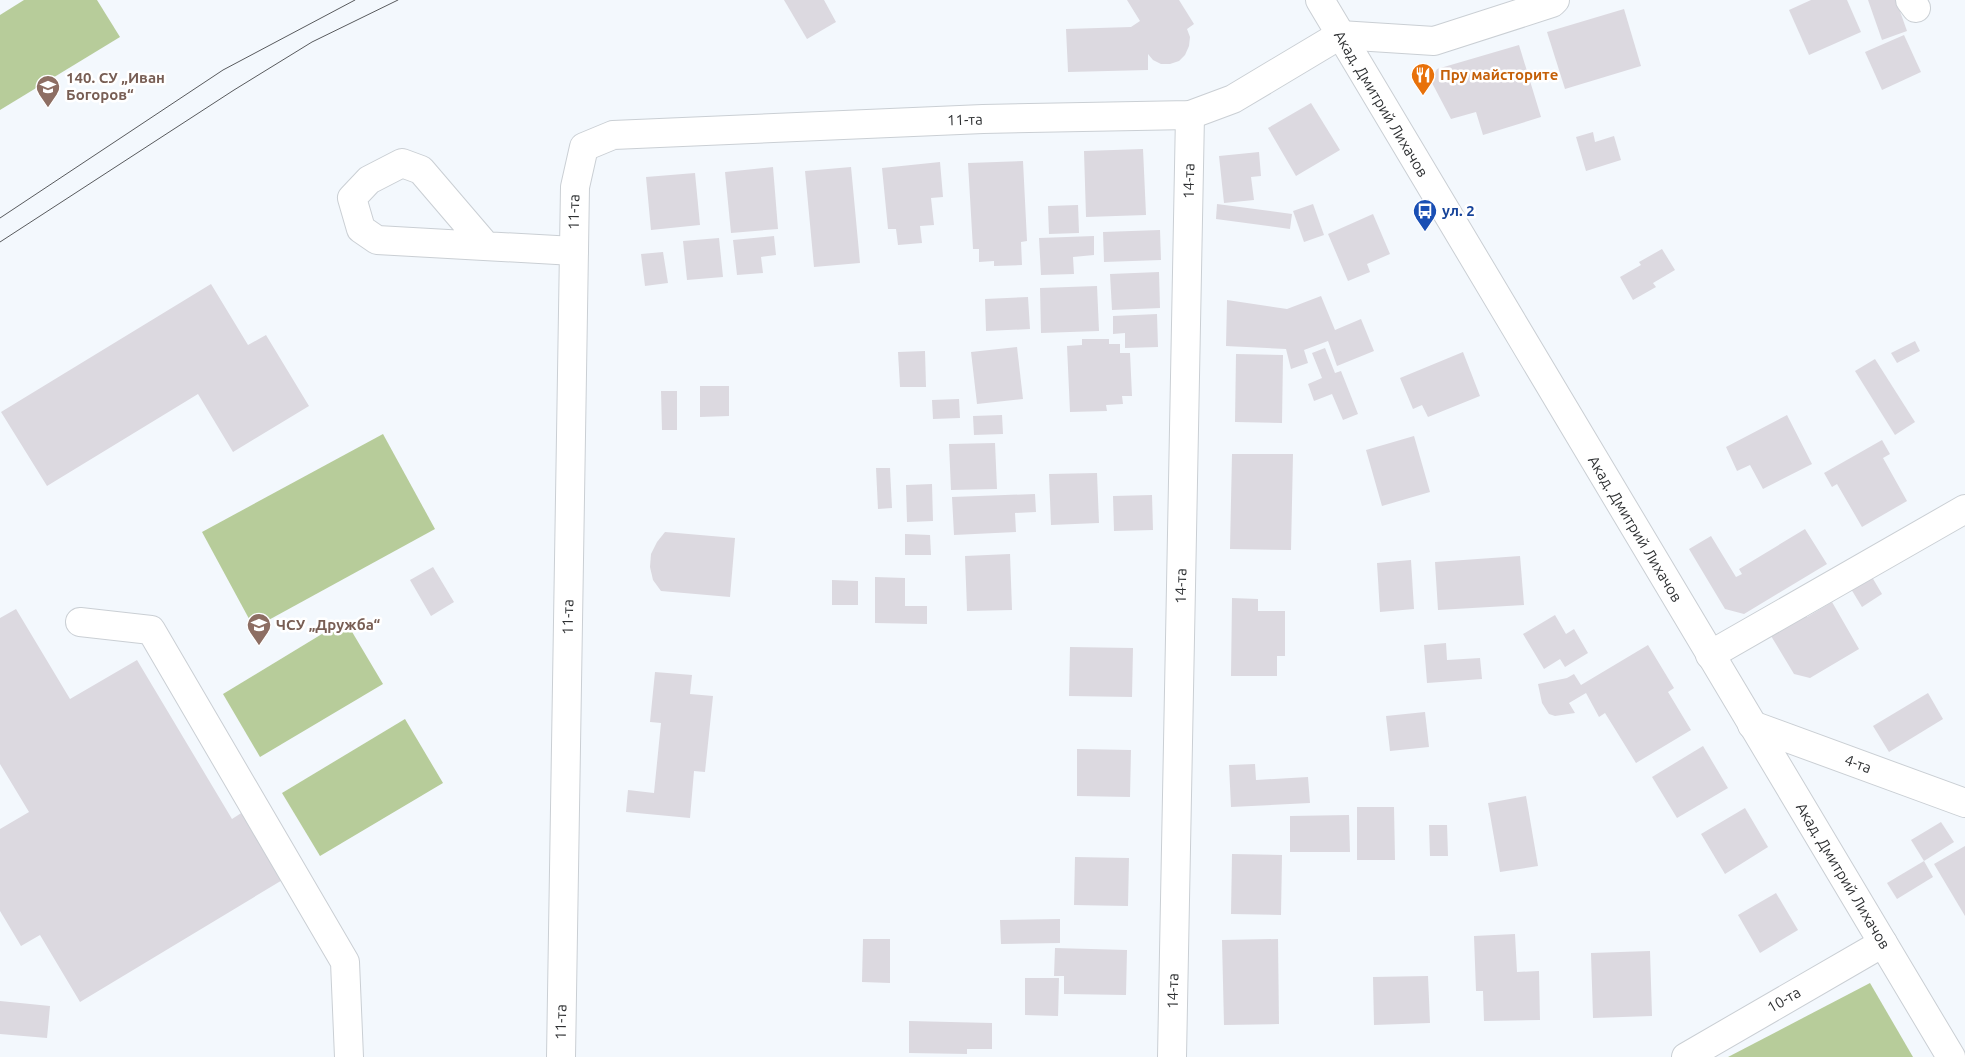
<svg xmlns="http://www.w3.org/2000/svg" width="1965" height="1057" viewBox="0 0 1965 1057" font-family="Ubuntu,sans-serif">
<rect width="100%" height="100%" fill="#f3f8fd"/>
<g fill="#b7cc9a">
<polygon points="24,0 97,0 120,37 0,110 0,15"/>
<polygon points="383,434 435,529 254,628 202,532"/>
<polygon points="345,620 383,684 260,757 223,694"/>
<polygon points="405,719 443,783 320,856 282,793"/>
<polygon points="1870,983 1913,1057 1728,1057"/>
</g>
<g fill="#dcd9e0">
<polygon points="784,0 824,0 836,22 807,39"/>
<polygon points="1127,0 1179,0 1194,24 1187,29 1190,37 1189,46 1185,55 1179,61 1170,64 1161,64 1153,60 1148,54 1148,70 1068,72 1066,29 1131,27 1140,21"/>
<polygon points="1811,0 1847,0 1861,32 1809,55 1789,10"/>
<polygon points="1868,0 1896,0 1907,31 1882,40"/>
<polygon points="1624,9 1641,66 1565,89 1547,32"/>
<polygon points="1904,35 1921,72 1882,90 1865,52"/>
<polygon points="1519,45 1541,117 1483,135 1476,112 1451,119 1431,81 1437,69"/>
<polygon points="1311,103 1340,150 1296,176 1268,128"/>
<polygon points="1593,132 1595,142 1614,136 1621,160 1586,171 1576,137"/>
<polygon points="1143,149 1146,215 1086,217 1084,151"/>
<polygon points="1259,152 1261,176 1251,177 1254,200 1224,203 1219,156"/>
<polygon points="1023,161 1027,241 1021,242 1022,265 994,266 994,261 979,262 979,249 973,249 968,163"/>
<polygon points="940,162 943,197 931,198 934,225 920,226 922,243 898,245 896,229 888,229 882,168"/>
<polygon points="773,167 778,229 731,233 725,172"/>
<polygon points="851,167 860,263 814,267 805,171"/>
<polygon points="695,173 700,225 651,230 646,177"/>
<polygon points="1217,204 1292,214 1290,229 1216,219"/>
<polygon points="1313,204 1324,235 1304,242 1293,211"/>
<polygon points="1078,205 1079,233 1049,234 1048,206"/>
<polygon points="1373,214 1390,254 1367,264 1370,272 1348,281 1328,234"/>
<polygon points="1160,230 1161,260 1104,262 1103,232"/>
<polygon points="774,236 776,255 761,257 763,273 737,275 733,240"/>
<polygon points="1094,236 1094,255 1073,257 1074,274 1041,275 1039,238"/>
<polygon points="719,238 723,277 687,280 683,241"/>
<polygon points="1662,249 1675,270 1653,283 1656,287 1633,300 1620,277 1641,265 1639,262"/>
<polygon points="663,252 668,283 645,286 641,254"/>
<polygon points="1159,272 1160,308 1112,310 1110,274"/>
<polygon points="211,284 248,345 266,335 309,406 233,452 198,394 47,486 1,412"/>
<polygon points="1097,286 1099,331 1041,333 1040,288"/>
<polygon points="1321,296 1335,330 1361,319 1374,351 1337,366 1328,341 1304,350 1308,363 1291,369 1286,349 1226,346 1227,300 1287,309"/>
<polygon points="1028,297 1030,329 986,331 985,299"/>
<polygon points="1157,314 1158,347 1125,348 1125,333 1113,334 1113,316"/>
<polygon points="1082,339 1109,339 1109,344 1120,344 1120,353 1130,353 1132,396 1122,396 1123,404 1106,405 1107,411 1070,412 1067,346 1082,345"/>
<polygon points="1915,341 1920,351 1897,363 1891,353"/>
<polygon points="1017,347 1023,399 977,404 971,352"/>
<polygon points="1325,348 1335,373 1341,371 1358,414 1343,420 1332,394 1314,401 1308,384 1322,378 1312,353"/>
<polygon points="925,351 926,387 900,387 898,352"/>
<polygon points="1463,352 1480,396 1428,417 1422,405 1413,409 1400,378"/>
<polygon points="1236,354 1283,355 1282,423 1235,422"/>
<polygon points="1875,359 1915,422 1895,435 1855,371"/>
<polygon points="700,386 729,386 729,416 700,417"/>
<polygon points="661,391 677,391 677,430 662,430"/>
<polygon points="959,399 960,418 933,419 932,400"/>
<polygon points="1002,415 1003,434 974,435 973,416"/>
<polygon points="1787,415 1812,464 1763,489 1750,465 1737,471 1726,447"/>
<polygon points="1414,436 1430,492 1382,506 1366,450"/>
<polygon points="1882,440 1890,454 1883,458 1907,501 1862,527 1837,484 1832,487 1824,473"/>
<polygon points="995,443 997,489 951,490 949,444"/>
<polygon points="1232,454 1293,454 1291,550 1230,549"/>
<polygon points="876,468 890,468 892,508 878,509"/>
<polygon points="1097,473 1099,523 1051,525 1049,474"/>
<polygon points="932,484 933,521 907,522 906,485"/>
<polygon points="1035,494 1036,512 1015,513 1016,532 954,535 952,497"/>
<polygon points="1152,495 1153,530 1114,531 1113,496"/>
<polygon points="1805,529 1827,564 1744,614 1725,609 1689,549 1711,536 1736,577 1742,574 1739,569"/>
<polygon points="665,532 735,538 730,597 661,591 653,580 650,567 651,554 657,542"/>
<polygon points="905,534 930,535 931,555 905,555"/>
<polygon points="1010,554 1012,610 967,611 965,556"/>
<polygon points="1520,556 1524,605 1438,610 1435,562"/>
<polygon points="1411,560 1414,609 1380,612 1377,563"/>
<polygon points="433,567 454,602 431,616 410,580"/>
<polygon points="1869,572 1882,594 1862,607 1848,584"/>
<polygon points="875,577 905,578 905,606 927,606 927,624 875,623"/>
<polygon points="832,580 858,581 858,605 832,605"/>
<polygon points="1232,598 1258,599 1258,611 1285,611 1285,656 1277,656 1277,676 1231,676"/>
<polygon points="1832,602 1859,649 1810,678 1794,674 1768,631 1803,610 1807,617"/>
<polygon points="16,609 70,699 137,660 232,819 249,808 289,876 80,1002 40,935 21,946 0,911 0,829 29,812 0,764 0,618"/>
<polygon points="1555,615 1566,634 1574,629 1588,653 1565,667 1560,659 1544,669 1523,634"/>
<polygon points="1446,643 1447,660 1480,658 1482,679 1427,683 1424,645"/>
<polygon points="1648,645 1674,688 1668,692 1691,730 1636,763 1605,713 1599,717 1586,693 1569,703 1575,713 1555,716 1549,714 1542,703 1538,684 1567,678 1574,674 1581,685"/>
<polygon points="1070,647 1133,648 1132,697 1069,696"/>
<polygon points="655,672 692,675 690,694 713,696 705,772 694,771 690,818 626,812 628,790 654,793 661,723 650,722"/>
<polygon points="1928,693 1943,719 1889,752 1873,726"/>
<polygon points="1425,712 1429,747 1390,751 1386,716"/>
<polygon points="1703,746 1728,788 1677,818 1652,777"/>
<polygon points="1077,749 1131,750 1130,797 1077,796"/>
<polygon points="1255,764 1256,780 1308,777 1310,803 1231,807 1229,765"/>
<polygon points="1526,796 1538,866 1500,872 1488,803"/>
<polygon points="1357,807 1394,807 1395,860 1357,860"/>
<polygon points="1745,808 1768,847 1725,874 1701,834"/>
<polygon points="1349,815 1350,852 1290,852 1290,816"/>
<polygon points="1941,822 1954,842 1924,861 1911,840"/>
<polygon points="1429,825 1447,825 1448,856 1430,856"/>
<polygon points="1965,846 1965,916 1934,864"/>
<polygon points="1232,854 1282,855 1281,915 1231,914"/>
<polygon points="1075,857 1129,858 1128,906 1074,905"/>
<polygon points="1924,861 1933,877 1897,899 1887,883"/>
<polygon points="1776,893 1798,930 1760,953 1738,915"/>
<polygon points="1060,919 1060,943 1001,944 1000,920"/>
<polygon points="1515,934 1517,972 1539,971 1540,1020 1484,1021 1483,991 1476,991 1474,936"/>
<polygon points="863,939 890,939 890,983 862,982"/>
<polygon points="1278,939 1279,1024 1224,1025 1222,940"/>
<polygon points="1055,948 1127,950 1126,995 1064,994 1064,976 1054,976"/>
<polygon points="1650,951 1652,1016 1593,1018 1591,953"/>
<polygon points="1428,976 1430,1023 1374,1025 1373,977"/>
<polygon points="1025,978 1059,978 1058,1016 1025,1015"/>
<polygon points="0,1001 50,1006 47,1038 0,1034"/>
<polygon points="909,1021 992,1023 992,1049 967,1049 967,1054 909,1053"/>
</g>
<g fill="none" stroke-linecap="round" stroke-linejoin="round">
<g stroke="#cacfd4" stroke-width="30">
<g id="minor">
<polyline points="1320,0 1951,1057"/>
<polyline points="1910,0 1916,8"/>
<polyline points="1340,35 1434,41 1552,3 1555,0"/>
<polyline points="486,246 421,170 402,163 369,180 352,198 361,229 377,240 574,251"/>
<polyline points="80,622 151,630 345,962 349,1057"/>
<polyline points="1710,655 1965,509"/>
<polyline points="1752,725 1965,803"/>
<polyline points="561,1057 575,187 584,147 613,135 983,119 1190,115 1233,99 1340,35"/>
<polyline points="1172,1057 1190,115"/>
<polyline points="1686,1057 1883,943"/>
</g>
</g>
<use href="#minor" stroke="#fff" stroke-width="28"/>
<g stroke="#585a5d" stroke-width="1">
<polyline points="0,218 223,70 355,0"/>
<polyline points="0,242 234,90 312,42 398,0"/>
</g>
</g>
<defs>
<g id="restaurant-pin" transform="scale(1.25)"><path d="M0 17L-7.5 6A9.5 9.5 0 1 1 7.5 6Z" fill="#e8710a" stroke="#fff"/><path d="M-5-6h1v4h1v-4h1v4h1v-4h1v5L-1.5 .5V6h-2V.5L-5-1ZM5-6V6H3V1.5H1.5Q1.5-4 5-6Z" fill="#fff"/></g>
<g id="school-pin" transform="scale(1.25)"><path d="M0 17L-7.5 6A9.5 9.5 0 1 1 7.5 6Z" fill="#8d6e63" stroke="#fff"/><path d="M0-5L7-2L0 1L-7-2ZM-4 1L0 2.5L4 1V4Q0 6-4 4Z" fill="#fff"/></g>
<g id="bus-pin" transform="scale(1.25)"><path d="M0 17L-7.5 6A9.5 9.5 0 1 1 7.5 6Z" fill="#1a4fb4" stroke="#fff"/><path d="M-5-6H5V4H4V6H2V4H-2V6H-4V4H-5ZM-3.5-4V0h7V-4ZM-3.5 1.2v1.5H-2V1.2ZM2 1.2v1.5H3.5V1.2Z" fill="#fff"/></g>
</defs>
<g fill-rule="evenodd">
<use href="#restaurant-pin" x="1423" y="75"/>
<use href="#school-pin" x="48" y="87"/>
<use href="#bus-pin" x="1425" y="211"/>
<use href="#school-pin" x="259" y="625"/>
</g>
<g text-anchor="middle" stroke-width="5" stroke-linejoin="round" paint-order="stroke">
<g font-size="15" font-weight="bold" fill="#c56008" stroke="#fff" text-anchor="start">
<text x="1440" y="80">Пру майсторите</text>
</g>
<g font-size="15" font-weight="bold" fill="#785e54" stroke="#fff" text-anchor="start">
<text x="66" y="83">140. СУ „Иван<tspan x="66" dy="17">Богоров“</tspan></text>
<text x="276" y="630">ЧСУ „Дружба“</text>
</g>
<g font-size="15" fill="#2e3032" stroke="#fff">
<text transform="translate(1381 104) rotate(59)" y="5">Акад. Дмитрий Лихачов</text>
<text transform="translate(965 120) rotate(-2)" y="5">11-та</text>
<text transform="translate(1189 181) rotate(-89)" y="5">14-та</text>
<text transform="translate(574 212) rotate(-89)" y="5">11-та</text>
<text transform="translate(1635 529) rotate(59)" y="5">Акад. Дмитрий Лихачов</text>
<text transform="translate(1181 586) rotate(-89)" y="5">14-та</text>
<text transform="translate(568 617) rotate(-89)" y="5">11-та</text>
<text transform="translate(1858 764) rotate(20)" y="5">4-та</text>
<text transform="translate(1843 876) rotate(59)" y="5">Акад. Дмитрий Лихачов</text>
<text transform="translate(1173 991) rotate(-89)" y="5">14-та</text>
<text transform="translate(1784 1000) rotate(-30)" y="5">10-та</text>
<text transform="translate(561 1022) rotate(-89)" y="5">11-та</text>
</g>
<g font-size="15" font-weight="bold" fill="#164399" stroke="#fff" text-anchor="start">
<text x="1442" y="216">ул. 2</text>
</g>
</g>
</svg>
